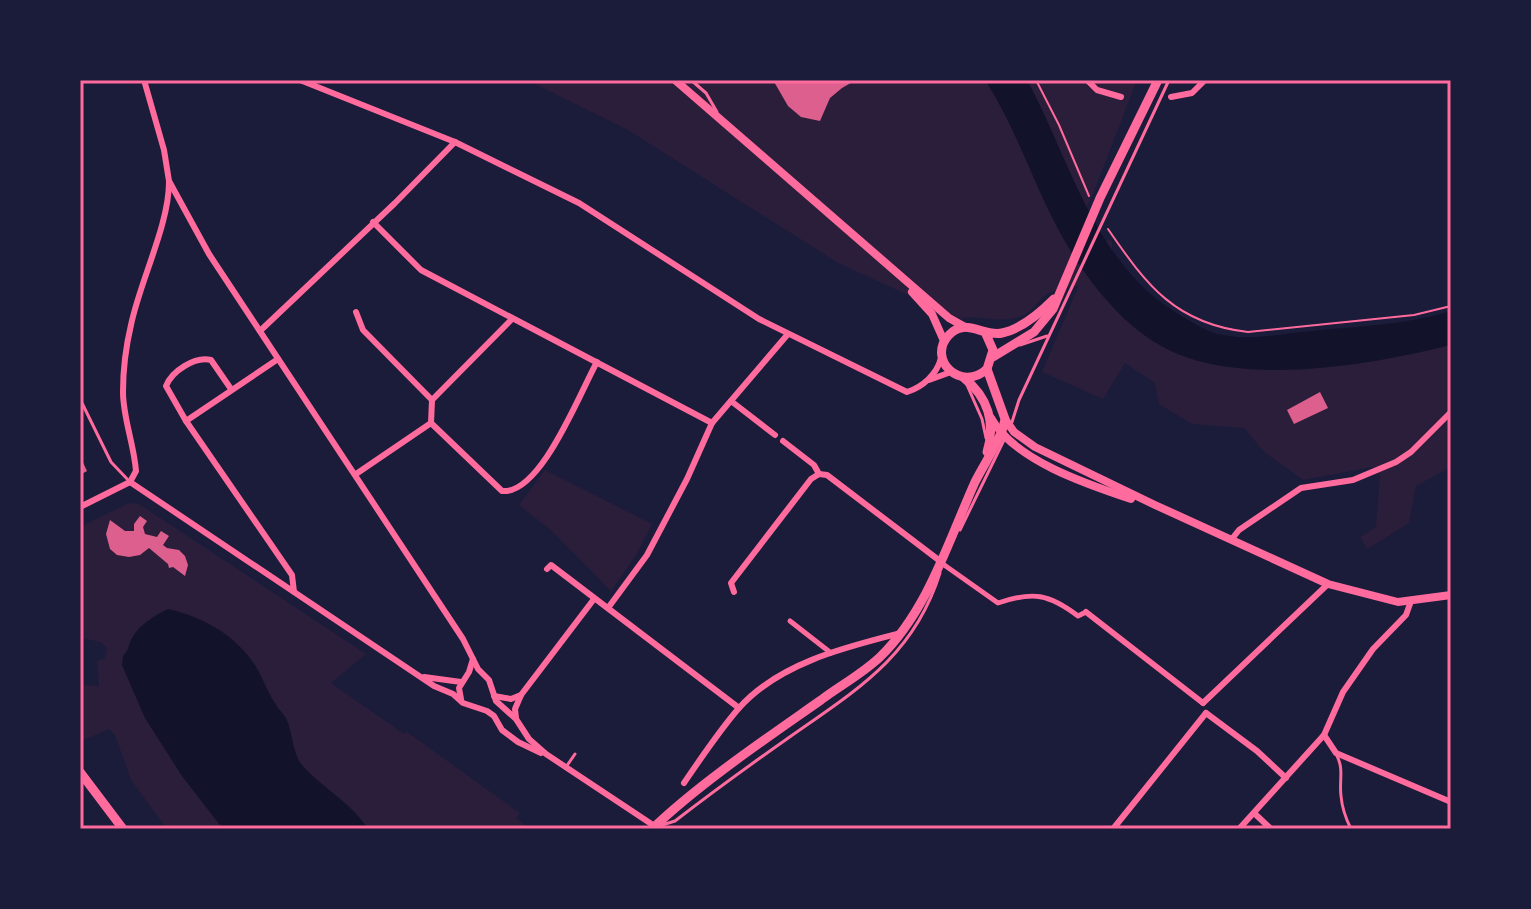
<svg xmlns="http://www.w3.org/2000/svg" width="1531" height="909" viewBox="0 0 1531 909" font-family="Ubuntu,sans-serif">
<rect width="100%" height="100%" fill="#1b1b3a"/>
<g fill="#2a1e3b">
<path d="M527,80H1137L1095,189L1069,246L1112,240L1113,275L1091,282L1162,341L1451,339V467L1416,486L1409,523L1367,549L1360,537L1376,527L1380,476L1373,467L1303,480L1264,452L1244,428L1192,424L1159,404L1155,383L1125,363L1103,399L1042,372L1079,285C1069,288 1051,290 1043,297C1034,306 1031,314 1018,317C996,324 977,314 961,319L838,263L628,130Z"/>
<polygon points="545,470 652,524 636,555 611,591 552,531 519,505"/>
<polygon points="129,503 139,504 366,654 331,683 404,734 407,732 520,813 516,818 530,829 167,829 131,780 115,735 109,729 80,742 80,685 99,686 97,661 105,658 107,649 101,642 80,638 80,527"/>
</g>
<g fill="#12122b">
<path d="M985,80H1027C1074,167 1095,271 1190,321C1202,328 1214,335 1229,336C1257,340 1286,333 1313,331C1359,326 1407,325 1451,311V345C1370,365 1241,388 1165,348C1121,325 1087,280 1063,238C1034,187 1017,129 985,80Z"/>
<path d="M168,609C204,617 239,637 258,670C264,681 268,693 275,703C278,709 283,713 286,718C293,732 292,753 302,765C323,789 351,802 368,829H223L182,776L145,718L122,665L123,656C129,650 128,645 132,638C139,625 155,615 168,609Z"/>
</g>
<g fill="#dd5f8e">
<polygon points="773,80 856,80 842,88 830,98 820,121 801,117 788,106"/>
<polygon points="1320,392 1328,408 1294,424 1287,410"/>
<polygon points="80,456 87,471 80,475"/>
<polygon points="140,516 147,521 143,527 145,534 157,537 161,531 169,536 163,545 167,548 179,550 185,556 188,565 185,576 173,567 169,568 168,564 149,548 140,555 129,557 117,555 110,549 106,534 110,520 125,531 134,531 134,524"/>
</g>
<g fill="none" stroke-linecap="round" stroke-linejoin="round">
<g stroke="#ff6b9d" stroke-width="2">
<polyline points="1036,80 1059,125 1089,196"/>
<path d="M1108,229C1147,286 1176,324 1248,332L1414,315L1451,306"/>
</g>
<g stroke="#ff6b9d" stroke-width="3">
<polyline points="691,80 706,93 717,112"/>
<polyline points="1020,345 1047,336"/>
<polyline points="967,385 982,419 986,438"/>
<polyline points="80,399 111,462 129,481"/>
<polyline points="1012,422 1019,400 1169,80"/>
<polyline points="960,530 1004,440"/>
<path d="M1337,756C1344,769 1339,782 1341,796C1342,808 1346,819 1351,829"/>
<polyline points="566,767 575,754"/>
<path d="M662,825L675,821C710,794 747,767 784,741C853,692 913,659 940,573"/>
</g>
<g stroke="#ff6b9d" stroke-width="5">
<path d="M940,562L998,603C1033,591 1049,594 1078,616L1086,612"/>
<polyline points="790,621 831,653"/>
</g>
<g stroke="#ff6b9d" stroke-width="6">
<polyline points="144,80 164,150 169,181 209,254 463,639 478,669 489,680 496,701 516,719 529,739 546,754 659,829"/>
<path d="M300,80L455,142L579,203L759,319L907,392C923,387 937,374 941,358"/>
<polyline points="1087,80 1097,90 1121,97"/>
<polyline points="1171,97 1192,93 1205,80"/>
<polyline points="373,222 421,270 712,423"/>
<polyline points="356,312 363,330 432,400 431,423"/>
<polyline points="260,331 395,203 455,142"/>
<polyline points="929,380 951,372"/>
<path d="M231,389L211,360C195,356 172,371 166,386L186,421L292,575L294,592"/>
<polyline points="432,400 512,319"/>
<polyline points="731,401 775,435"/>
<polyline points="186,421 278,359"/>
<path d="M431,423L502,491C541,495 580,392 597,362"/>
<polyline points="783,441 814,465 819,474"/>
<polyline points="356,474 431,423"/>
<polyline points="130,482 434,686 453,694 463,703 487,711 494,716 502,730 518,742 541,753"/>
<path d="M130,482L136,471C134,444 123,418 123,392C123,370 126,346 131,325C140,281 169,225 169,182"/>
<polyline points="80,507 130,482"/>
<polyline points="1231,540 1239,530 1301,488 1353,480 1396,462 1411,452 1451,412"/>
<polyline points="547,569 551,565 739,708"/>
<polyline points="734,592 731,583 811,479 819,474 827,475 940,561"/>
<polyline points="608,608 647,555 687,479 712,423 788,334"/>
<polyline points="1086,612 1203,703"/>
<polyline points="424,677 461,682"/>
<polyline points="494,696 511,699 521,695"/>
<polyline points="461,699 459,688 469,672 473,659"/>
<polyline points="1203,703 1328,584"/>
<polyline points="1206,713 1257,751 1286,778"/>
<polyline points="516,718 515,709 521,695 594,599"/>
<polyline points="1324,735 1336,753 1451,802"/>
<path d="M684,783C701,758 719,731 739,708C779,663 846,647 901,633"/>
<polyline points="1254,813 1271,829"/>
<polyline points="1113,829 1206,713"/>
<polyline points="1239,829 1324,735 1343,692 1373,649 1406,615 1411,601"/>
</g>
<g stroke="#ff6b9d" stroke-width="8">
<polyline points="675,80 949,318 965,327"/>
<polyline points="912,292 932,314 944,341"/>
<path d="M991,418C1014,460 1086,484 1131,499"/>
<polyline points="1005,419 1014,432 1035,447 1155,505 1328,584 1398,602 1451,595"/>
</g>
<g stroke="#ff6b9d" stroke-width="9">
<path d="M985,332L993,350L987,369C961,393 926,359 949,335C965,317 983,337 1002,333C1022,329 1040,313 1054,299"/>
<polyline points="993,357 1034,332 1053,309 1100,198 1158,80"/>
<path d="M964,378C988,397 996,423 987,452"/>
<polyline points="80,772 123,829"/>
<path d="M652,829C700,783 767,738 821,700C841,685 862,674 880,657C928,610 948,542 975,482C984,464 996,447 1003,428L1005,419L987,369"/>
</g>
</g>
<rect width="1531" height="909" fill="none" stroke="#1b1b3a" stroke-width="164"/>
<rect x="82" y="82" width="1367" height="745" fill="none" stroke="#ff6b9d" stroke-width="3"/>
</svg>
